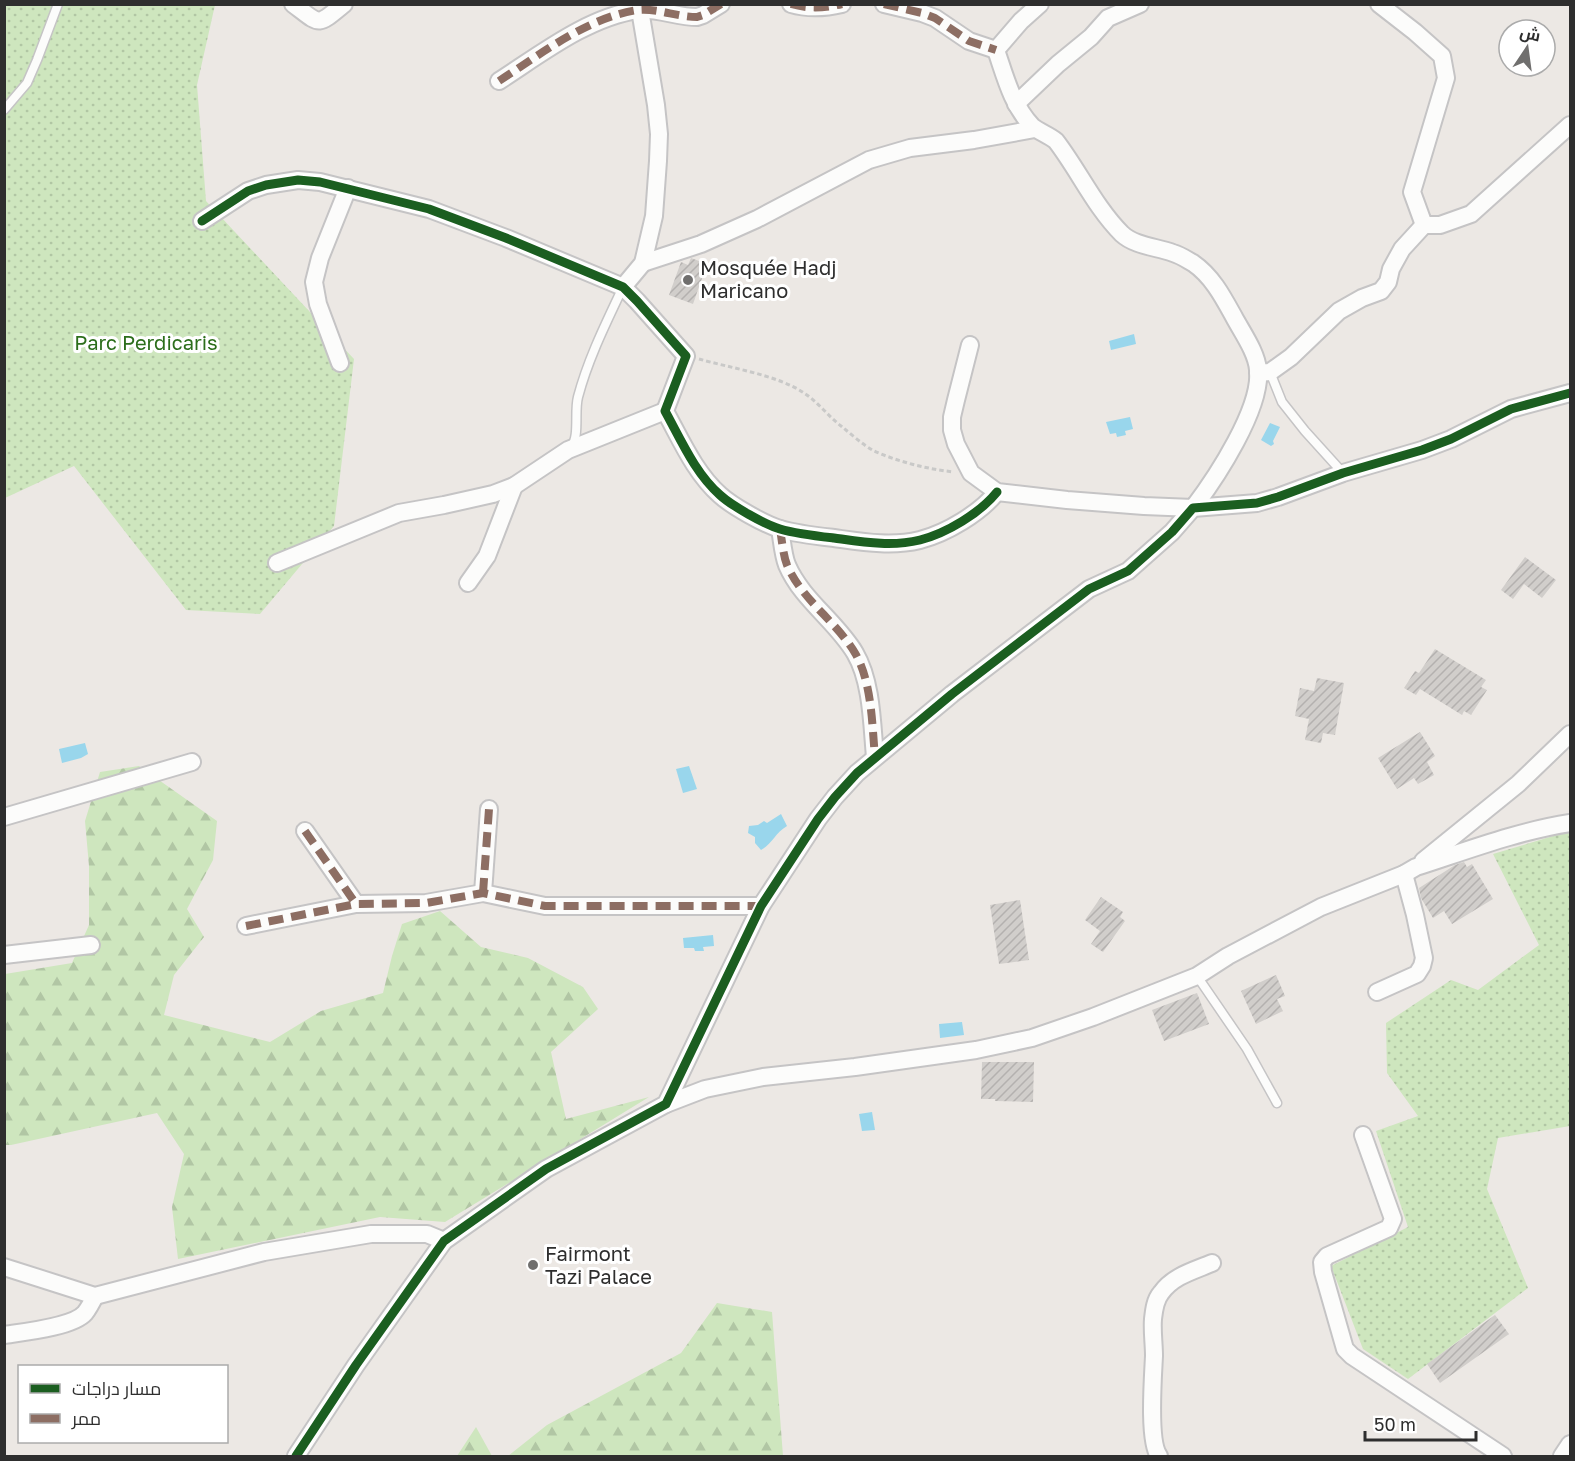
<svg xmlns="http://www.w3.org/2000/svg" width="1575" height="1461" viewBox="0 0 1575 1461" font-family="'Golos Text',Cairo,sans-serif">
<defs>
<pattern id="grass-dots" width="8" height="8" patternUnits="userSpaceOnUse" patternTransform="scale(1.5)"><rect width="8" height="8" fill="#cee6be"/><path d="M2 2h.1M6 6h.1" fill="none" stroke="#b1c6a4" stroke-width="1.8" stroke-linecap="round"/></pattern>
<pattern id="forest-firs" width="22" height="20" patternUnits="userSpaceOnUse" patternTransform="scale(1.5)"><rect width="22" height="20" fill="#cee6be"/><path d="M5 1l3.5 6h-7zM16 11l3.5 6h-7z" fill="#b1c6a4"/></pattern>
<pattern id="building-hatch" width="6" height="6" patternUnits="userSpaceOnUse" patternTransform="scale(1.5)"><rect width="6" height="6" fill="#d1cecb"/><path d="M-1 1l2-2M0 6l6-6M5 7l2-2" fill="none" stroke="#b4b1af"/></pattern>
</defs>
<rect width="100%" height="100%" fill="#ece8e4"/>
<g fill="url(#grass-dots)">
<polygon points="4,5 215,5 197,85 206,201 354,359 334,526 260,614 186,610 74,466 5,498"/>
<polygon points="1570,831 1570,1126 1498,1138 1487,1189 1528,1288 1408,1379 1363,1349 1331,1266 1408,1227 1376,1131 1418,1116 1387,1073 1386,1023 1451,980 1478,990 1539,945 1493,854"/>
</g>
<g fill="url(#forest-firs)">
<polygon points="139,766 217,821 213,860 187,909 204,937 174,975 164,1015 270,1042 321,1011 383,993 392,956 402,924 440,911 481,947 528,958 583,987 598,1009 551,1052 566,1119 649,1097 445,1222 380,1217 178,1259 172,1207 184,1154 157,1113 11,1145 5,1145 5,974 72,963 89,925 89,866 85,821 100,772"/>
<polygon points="717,1303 772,1312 783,1456 508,1456 547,1425 681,1353"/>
<polygon points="476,1427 492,1456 457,1456"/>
</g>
<g fill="#99d6ec">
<polygon points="1134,334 1136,344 1111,350 1109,341"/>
<polygon points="1130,417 1133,429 1125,431 1126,435 1117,437 1116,433 1110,434 1106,422"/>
<polygon points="1270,423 1280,427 1273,441 1274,444 1271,446 1261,440"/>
<polygon points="85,743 88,754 81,758 62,763 59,749"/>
<polygon points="689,766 697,789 683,793 676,769"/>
<path d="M781,814L787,826C775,833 773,843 761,850L755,843V837L748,833L749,826L758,825L764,821L767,823Z"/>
<polygon points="713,935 714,946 703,947 704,951 695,951 694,948 684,948 683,938"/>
<polygon points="962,1022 964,1035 940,1038 939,1024"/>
<polygon points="872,1112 875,1130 862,1131 859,1114"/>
</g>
<g fill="url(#building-hatch)">
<polygon points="691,258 707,264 693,304 669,295 681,262 688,265"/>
<polygon points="1525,557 1556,580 1542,598 1524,584 1513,599 1501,590"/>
<polygon points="1435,649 1486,680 1481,687 1487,690 1471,715 1464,711 1462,715 1420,689 1416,695 1404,688 1415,671 1419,673"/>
<polygon points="1317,678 1344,683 1335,735 1323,733 1321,743 1305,740 1309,719 1295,716 1300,688 1314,691"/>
<polygon points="1420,732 1435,756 1427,762 1434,775 1418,784 1414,778 1397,789 1378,758"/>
<polygon points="1464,862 1467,867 1472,864 1493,899 1452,924 1444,911 1433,918 1421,898 1419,888 1455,865"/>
<polygon points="1101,897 1123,912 1120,917 1125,921 1103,952 1091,944 1100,931 1085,920"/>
<polygon points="1020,900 1029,960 999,964 990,905"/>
<polygon points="1276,975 1285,996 1277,999 1283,1011 1256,1024 1241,991"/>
<polygon points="1197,993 1209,1024 1164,1041 1152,1010"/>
<polygon points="982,1062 1034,1062 1033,1102 995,1101 995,1099 981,1099"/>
<polygon points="1495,1315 1509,1334 1440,1383 1427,1364"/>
</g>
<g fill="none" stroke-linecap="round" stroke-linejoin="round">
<g stroke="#c5c4c5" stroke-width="11">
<g id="lane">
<polyline points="4,110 27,83 37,60 58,4"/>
<polyline points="1270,372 1282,402 1305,431 1343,473"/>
<path d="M571,447C580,436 574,412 578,397C588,359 606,323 623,287"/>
<polyline points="1197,976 1247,1049 1277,1103"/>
</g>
</g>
<g stroke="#c5c4c5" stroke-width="20">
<g id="street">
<path d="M293,4C321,25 316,27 344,4"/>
<path d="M791,4C808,9 825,8 842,4"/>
<polyline points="884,4 922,13 935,18 969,41 996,50"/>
<polyline points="1379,4 1415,32 1442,56 1446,78 1412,192 1424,225 1440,225 1471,214 1570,125"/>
<polyline points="996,50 1021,21 1040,4"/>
<path d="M499,81C541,54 588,17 638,10C657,8 677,17 697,17L703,15L721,4"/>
<polyline points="1016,104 1058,64 1091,37 1108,18 1140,4"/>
<path d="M202,221L248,191L266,185L298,180L320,182L429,209L506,238L623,287L637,301L686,356L665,411C681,440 695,473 720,495C732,506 764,524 780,529C797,534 816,536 834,538C863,542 891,547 920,540C947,533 980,513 997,492"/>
<polyline points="643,263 701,244 757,219 869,160 910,148 974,140 1035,129"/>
<polyline points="623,287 643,263 654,216 658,161 659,134 656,105 639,4"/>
<path d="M970,345L956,400L952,417V430L956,444L971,473L997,492L1067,500L1144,506L1193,508C1216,478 1262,408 1258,370C1257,353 1242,332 1234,317C1223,297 1212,276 1193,263C1186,259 1180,255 1173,253C1157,247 1135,246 1122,234C1095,207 1079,171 1056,141C1049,135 1039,132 1032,126C1012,105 1005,76 996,50"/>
<polyline points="340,363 318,304 314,282 320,258 348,188"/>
<polyline points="1258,373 1270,372 1291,357 1339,311 1362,298 1381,291 1388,282 1391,269 1402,249 1424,225"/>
<path d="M780,529C782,540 783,555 787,565C802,600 836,621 855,653C872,682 872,725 875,757"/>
<polyline points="277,563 399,513 444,505 493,494 514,486 568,450 665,411"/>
<polyline points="468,583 487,556 514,486"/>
<polyline points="4,817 192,762"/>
<polyline points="305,831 356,904"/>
<polyline points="1423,861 1518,784 1570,734"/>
<polyline points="483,893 489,809"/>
<polyline points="246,926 356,904 426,903 483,893 545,906 761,906"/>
<polyline points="4,955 91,945"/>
<polyline points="1377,992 1417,974 1422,966 1424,958 1415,915 1404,874"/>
<path d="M666,1104L705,1089L763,1077L855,1067L976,1050L1032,1038L1093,1017L1197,976L1228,956L1321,907L1404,874L1416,867C1466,851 1518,831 1570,823"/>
<polyline points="1363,1135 1393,1219 1389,1228 1327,1256 1322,1262 1323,1272 1345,1349 1352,1356 1503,1456"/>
<polyline points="4,1267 95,1296 264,1252 371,1234 427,1234 444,1241"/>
<path d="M4,1335C24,1332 73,1327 85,1313C89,1308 92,1302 95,1296"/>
<polyline points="296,1456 356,1365 444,1241 546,1169 666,1104 761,906 818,819 835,797 857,773 952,694 1089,589 1128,571 1172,532 1193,508 1257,503 1278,497 1343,473 1422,450 1451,439 1511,409 1570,393"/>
<path d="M1159,1456C1148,1441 1153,1377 1154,1356C1154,1344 1152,1331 1153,1319C1154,1310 1155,1300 1161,1293C1173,1276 1193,1271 1212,1263"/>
<polyline points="1562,1456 1570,1444"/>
</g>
</g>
<path stroke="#c9c9c8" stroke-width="3" stroke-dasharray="4.5 3" stroke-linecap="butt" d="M699,359C730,368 778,375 804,393C818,402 828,416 841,426C851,434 863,445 874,451C899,462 927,469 954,472"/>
<use href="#lane" stroke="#fcfcfb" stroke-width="8"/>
<use href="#street" stroke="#fcfcfb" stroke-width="16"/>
<g stroke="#8d6e63" stroke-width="8" stroke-dasharray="15 8" stroke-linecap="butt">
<path d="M791,4C808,9 825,8 842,4"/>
<polyline points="884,4 922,13 935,18 969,41 996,50"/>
<path d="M499,81C541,54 588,17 638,10C657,8 677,17 697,17L703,15L721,4"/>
<path d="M780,529C782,540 783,555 787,565C802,600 836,621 855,653C872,682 872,725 875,757"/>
<polyline points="305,831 356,904"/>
<polyline points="483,893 489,809"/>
<polyline points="246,926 356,904 426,903 483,893 545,906 761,906"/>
</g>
<g stroke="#fff" stroke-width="13">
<g id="cycleway">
<path d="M202,221L248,191L266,185L298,180L320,182L429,209L506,238L623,287L637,301L686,356L665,411C681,440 695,473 720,495C732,506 764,524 780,529C797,534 816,536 834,538C863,542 891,547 920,540C947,533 980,513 997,492"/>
<polyline points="296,1456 356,1365 444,1241 546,1169 666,1104 761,906 818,819 835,797 857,773 952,694 1089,589 1128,571 1172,532 1193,508 1257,503 1278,497 1343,473 1422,450 1451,439 1511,409 1570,393"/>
</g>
</g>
<use href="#cycleway" stroke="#1b5e20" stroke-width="9"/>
</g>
<g fill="#706f6e" stroke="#fff" stroke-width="2">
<circle cx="688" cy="280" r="6"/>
<circle cx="533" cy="1265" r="6"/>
</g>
<g text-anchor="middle" stroke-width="6" stroke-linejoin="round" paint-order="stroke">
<g font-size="20" fill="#2e2e2e" stroke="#fff" text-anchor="start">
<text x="700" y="275">Mosquée Hadj<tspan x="700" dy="23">Maricano</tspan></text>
<text x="545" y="1261">Fairmont<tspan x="545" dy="23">Tazi Palace</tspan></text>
</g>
<g font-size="20" fill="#2c6e1b" stroke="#fff">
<text x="146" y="350">Parc Perdicaris</text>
</g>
</g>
<rect width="1575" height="1461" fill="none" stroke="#2e2e2e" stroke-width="12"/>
<rect x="18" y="1365" width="210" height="78" fill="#ffffff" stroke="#ababab" stroke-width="1.5"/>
<rect x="30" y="1384" width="30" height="9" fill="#1b5e20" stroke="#ababab" stroke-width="1.5"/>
<text x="72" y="1395" font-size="18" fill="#2e2e2e">مسار دراجات</text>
<rect x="30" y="1414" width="30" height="9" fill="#8d6e63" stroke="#ababab" stroke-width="1.5"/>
<text x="72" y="1425" font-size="18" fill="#2e2e2e">ممر</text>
<g transform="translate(1527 48) rotate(13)"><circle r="28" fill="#ffffff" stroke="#ababab" stroke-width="1.5"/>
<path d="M0-4.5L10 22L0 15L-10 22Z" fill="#706f6e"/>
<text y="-9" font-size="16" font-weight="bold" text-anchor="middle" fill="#2e2e2e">ش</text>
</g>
<path d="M1365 1431v9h111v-9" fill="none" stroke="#2e2e2e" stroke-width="3"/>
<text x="1374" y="1431" font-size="18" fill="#2e2e2e" stroke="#ffffff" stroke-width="4.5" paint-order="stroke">50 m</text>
</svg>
